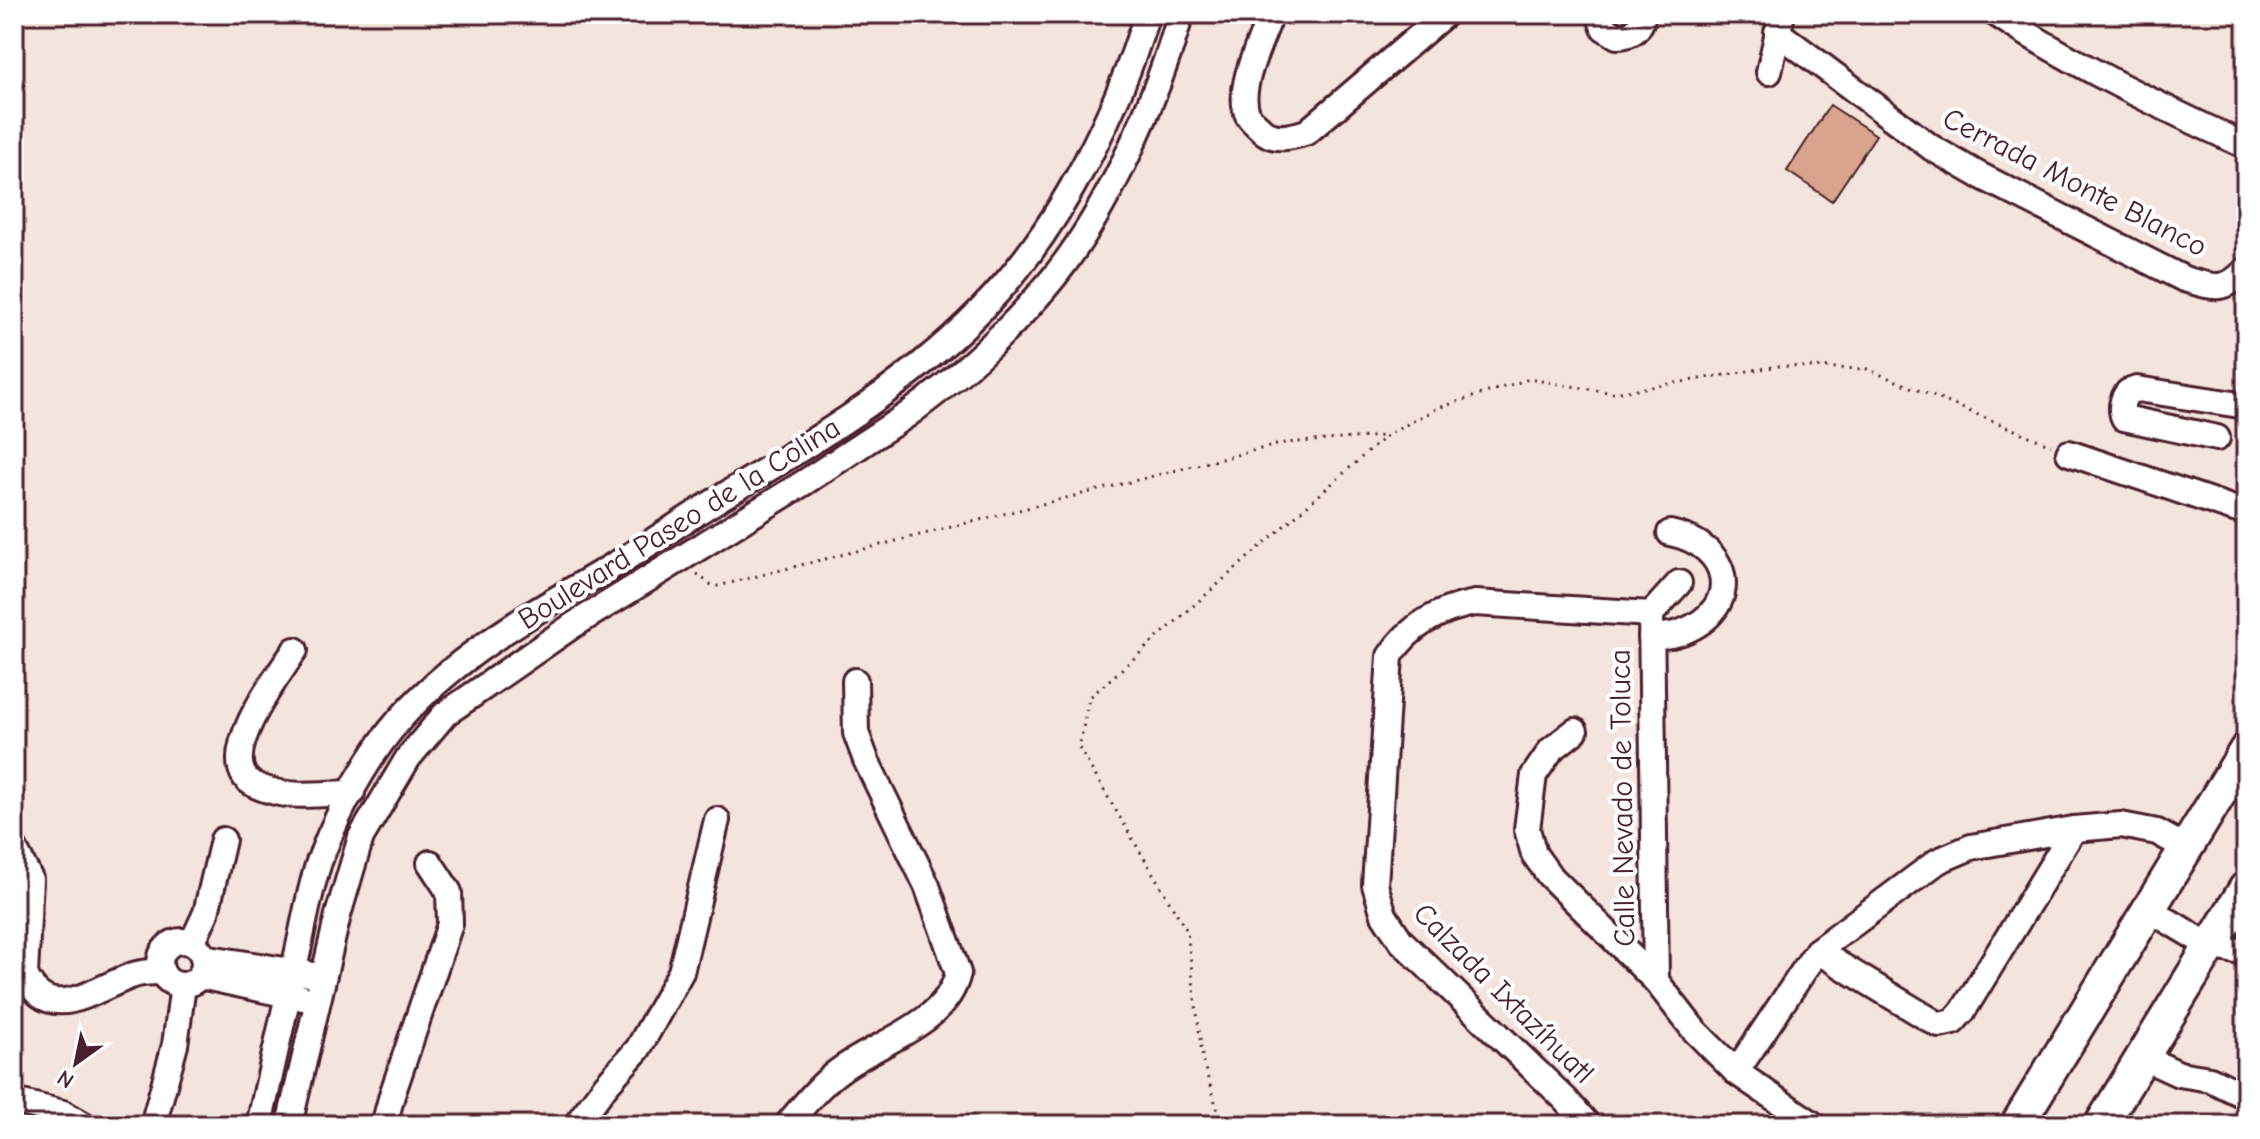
<svg xmlns="http://www.w3.org/2000/svg" width="2260" height="1139" viewBox="0 0 2260 1139" font-family="'Comic Neue',sans-serif">
<rect width="100%" height="100%" fill="#f3e4dd"/>
<filter id="ink" filterUnits="userSpaceOnUse"><feTurbulence type="fractalNoise" baseFrequency=".0125" numOctaves="2"/><feDisplacementMap in="SourceGraphic" scale="16" xChannelSelector="R" yChannelSelector="G"/><feConvolveMatrix kernelMatrix="1 2 1 2 8 2 1 2 1" color-interpolation-filters="sRGB"/></filter>
<g filter="url(#ink)">
<polygon fill="#d8a48d" stroke="#4a1f2b" stroke-width="2" points="1830,105 1876,135 1832,201 1787,171"/>
<g fill="none" stroke-linecap="round" stroke-linejoin="round">
<g stroke="#4a1f2b" stroke-width="30">
<g id="minor">
<path d="M1271,14C1262,39 1235,90 1248,115C1250,120 1257,125 1261,129C1273,142 1292,137 1307,132L1445,14"/>
<path d="M1599,14L1604,28L1617,36C1632,36 1641,29 1643,14"/>
<path d="M1996,14C2075,66 2160,106 2246,146"/>
<path d="M1777,32L1932,148L1979,175L2184,279C2212,287 2224,293 2246,270"/>
<polyline points="1769,72 1782,14"/>
<path d="M2217,438L2124,418C2120,409 2122,399 2128,392L2137,389L2246,406"/>
<polyline points="2069,453 2246,513"/>
<polyline points="1651,614 1656,981"/>
<polyline points="1651,614 1679,583"/>
<path d="M1651,637C1661,636 1672,636 1682,632C1744,608 1732,545 1670,533"/>
<path d="M295,650C278,676 223,746 245,777C250,784 263,789 272,791C293,798 329,793 352,793"/>
<polyline points="1575,731 1551,750 1534,775 1527,829 1534,854 1549,875 1656,981 1694,1030 1736,1072 1814,1125"/>
<path d="M14,848L30,879L25,974C48,1027 94,989 131,976C140,972 152,972 162,972"/>
<polyline points="2148,909 2210,946 2246,953"/>
<circle cx="182" cy="963" r="22"/>
<polyline points="192,943 206,913 223,840"/>
<polyline points="1817,951 1939,1025 1953,1022 1963,1011 2074,829"/>
<polyline points="203,957 309,974"/>
<polyline points="200,976 303,998"/>
<polyline points="2142,1057 2179,1074 2210,1079 2245,1096"/>
<polyline points="1736,1072 1817,951 1938,861 1971,847 2074,829 2121,825 2157,832 2186,848"/>
<polyline points="14,1101 63,1113 84,1125"/>
<polyline points="153,1125 175,1045 183,985"/>
<path d="M259,1125C271,1071 283,1018 295,964C303,931 308,895 319,862C334,821 356,779 381,743C436,666 531,614 611,567C650,544 687,518 725,495C822,437 918,379 995,295C1063,221 1118,110 1147,14"/>
<path d="M289,1125L338,915L361,837L408,758L445,714L572,626L805,482L907,415C962,375 1011,330 1054,277C1110,207 1156,100 1181,14"/>
<polyline points="384,1125 392,1095 450,924 449,892 430,863"/>
<polyline points="576,1125 606,1085 638,1049 681,972 717,820"/>
<path d="M787,1125C804,1105 821,1083 843,1068C881,1041 947,1023 958,973L927,886L866,760L856,733L855,681"/>
<path d="M1588,1125L1565,1099L1401,941L1384,915L1375,885L1390,656C1409,626 1440,609 1475,603L1651,614"/>
</g>
</g>
<g stroke="#4a1f2b" stroke-width="38">
<g id="major">
<polyline points="2017,1125 2246,750"/>
<polyline points="2101,1125 2246,888"/>
</g>
</g>
<g stroke="#4a1f2b" stroke-width="3" stroke-dasharray="2 6" stroke-linecap="butt">
<polyline points="697,574 714,587 1284,443 1383,436"/>
<polyline points="1222,1125 1203,1062 1187,931 1079,748 1089,698 1387,435 1438,408 1529,379 1614,393 1779,366 1867,369 2051,445"/>
</g>
<use href="#minor" stroke="#fff" stroke-width="24"/>
<use href="#major" stroke="#fff" stroke-width="32"/>
</g>
</g>
<g text-anchor="middle" stroke-width="8" stroke-linejoin="round" paint-order="stroke">
<g font-size="30" fill="#4a1f2b" stroke="#fff">
<text transform="translate(2075 182) rotate(27)" y="10">Cerrada Monte Blanco</text>
<text transform="translate(679 523) rotate(-32)" y="10">Boulevard Paseo de la Colina</text>
<text transform="translate(1622 798) rotate(-91)" y="10">Calle Nevado de Toluca</text>
<text transform="translate(1504 993) rotate(45)" y="10">Calzada Ixtazíhuatl</text>
</g>
</g>
<rect width="2260" height="1139" fill="none" stroke="#fff" stroke-width="48"/>
<rect x="24" y="24" width="2212" height="1091" fill="none" stroke="#4a1f2b" stroke-width="3" filter="url(#ink)"/>
<g transform="translate(76 1063) rotate(213)" stroke="#ffffff" stroke-width="6" paint-order="stroke">
<path d="M0-6L14 30L0 20L-14 30Z" fill="#4a1f2b"/>
<text y="-12" font-size="22" font-weight="bold" text-anchor="middle" fill="#4a1f2b">N</text>
</g>
</svg>
